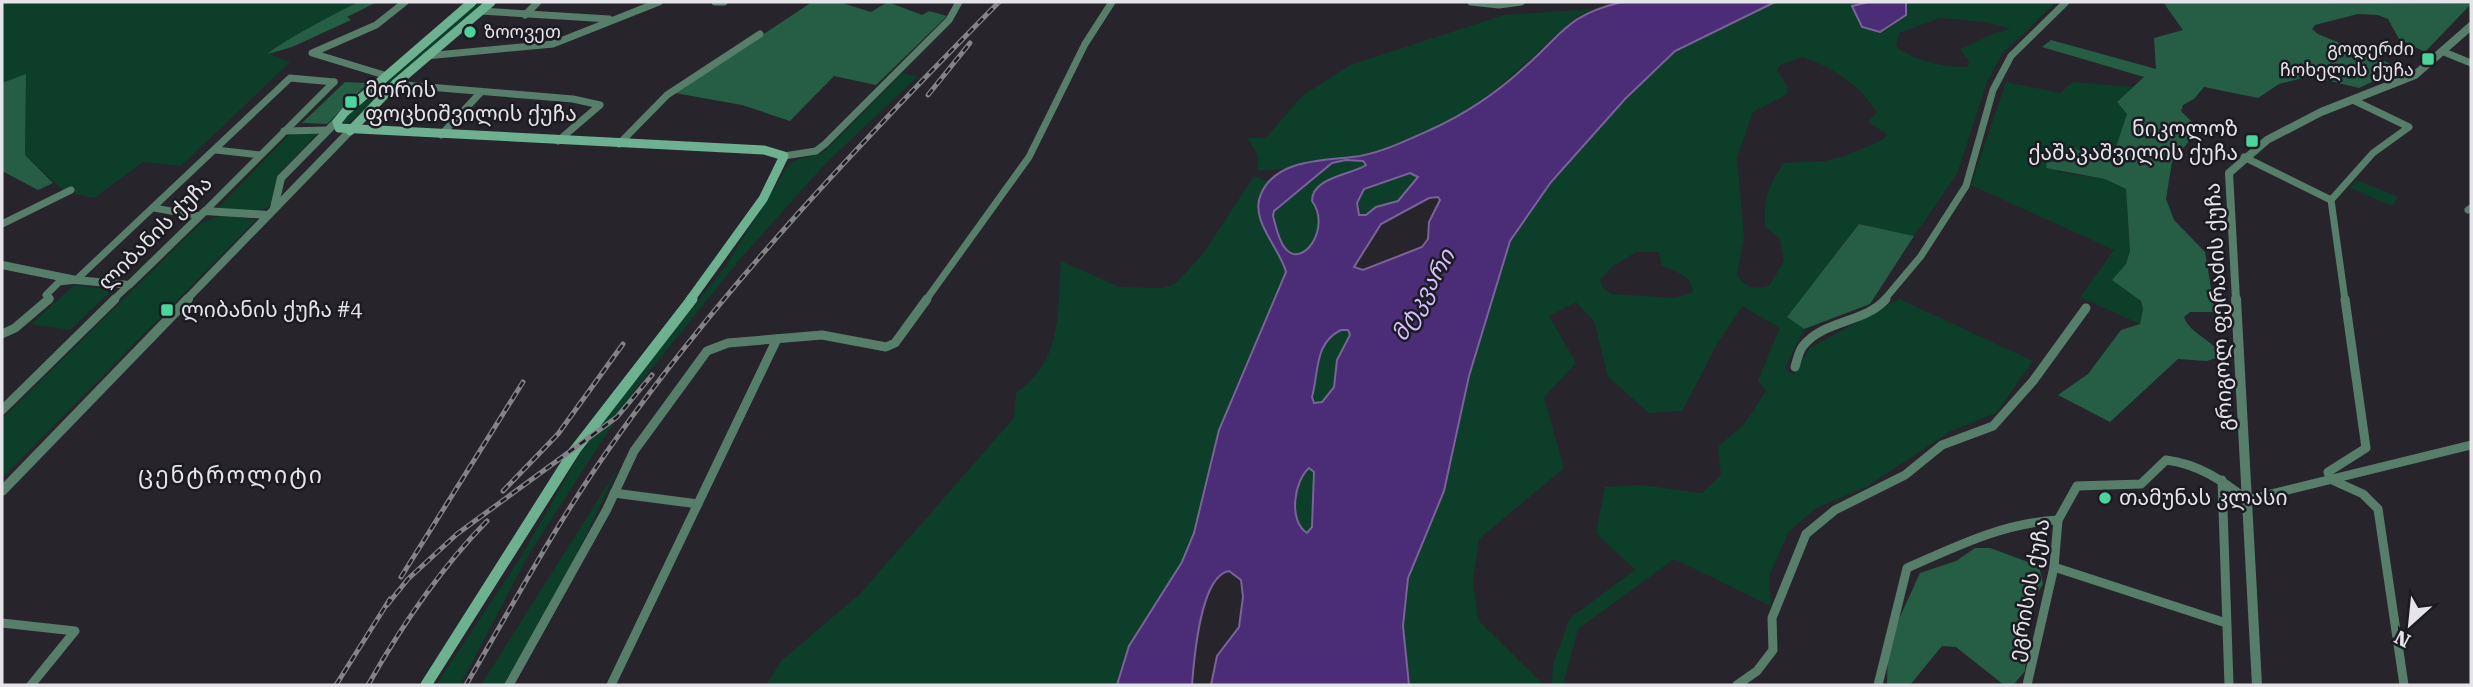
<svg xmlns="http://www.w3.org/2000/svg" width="2473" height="687" viewBox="0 0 2473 687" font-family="'Roboto Serif','Noto Sans Georgian',serif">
<rect width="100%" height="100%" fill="#27252b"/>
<g fill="#0d3e2a" fill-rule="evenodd">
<polygon points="2,2 359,2 272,49 269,54 290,62 181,166 143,162 94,198 64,191 25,155 26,75 2,83"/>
<path d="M477,2H488C439,42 393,85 345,126L341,124L377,86Z"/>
<path d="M1775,2H2056L2002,54L1987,82L1957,174L1914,236L1859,224L1787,317L1804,329L1785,368L1793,375L1810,348L1899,299L2033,361L1996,413L1951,431L1866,487L1816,508L1789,531L1769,576L1771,606L1674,559L1578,629L1563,685H1552L1553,664L1570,618L1635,570L1596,533L1605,487L1641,485L1702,493L1721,475L1718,446L1743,426L1766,391L1758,380L1780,328L1742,306L1717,344L1682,411L1649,413L1608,377L1594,321L1576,302L1549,316L1576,363L1544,397L1564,468L1479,539L1473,580L1478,620L1544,685H1409L1403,626L1408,578L1444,491L1469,376L1510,242L1551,182L1625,99L1675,51ZM1940,18L1985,22L2011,29C1993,32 1977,42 1960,49L1970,63L1967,67C1947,68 1910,60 1896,46L1899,33ZM1803,57C1836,70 1856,82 1877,112L1868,122L1887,134L1884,139L1846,156L1826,161L1784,163C1769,184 1763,200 1765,226L1780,239L1784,261L1769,286C1754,289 1746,289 1737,275L1744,237L1737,157L1753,112L1787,94L1788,88L1777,70L1780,65ZM1636,252H1659L1662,266C1676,272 1692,275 1693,292L1674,298L1611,294L1603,288L1600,280L1612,267Z"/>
<path d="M1593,9L1576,17C1508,78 1458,135 1363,155C1349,158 1334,158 1320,160C1294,163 1286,172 1258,170V155L1247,138H1266L1302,96L1350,65L1504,15Z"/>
<path d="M902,73L917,77L825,164L741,258L636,388L529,554L460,685H436L519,560L578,457L614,407L725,267L789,164C801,155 814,159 826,150Z"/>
<path d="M2006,82L2060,93L2073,82L2133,87L2117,102L2127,114L2115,150V162C2096,160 2086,149 2067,151L2072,157L2057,172L2105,179L2126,189L2130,251L2126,264L2143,309L2140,324L2080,297L2114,250L1971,185Z"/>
<polygon points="292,132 317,134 281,171 272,203 267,208 254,211 218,208"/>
<path d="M1346,160L1363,161L1366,165C1351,175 1312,177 1312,201C1332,228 1302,270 1284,248C1278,240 1276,225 1273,216L1274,211L1332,163Z"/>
<polygon points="1409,173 1418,177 1398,201 1376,207 1366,215 1359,215 1357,203 1364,189"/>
<path d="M1254,176L1269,182C1245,217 1276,238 1286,272L1231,398L1194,533L1182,562L1129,646L1117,685H766L781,661L860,594L1014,418L1016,393C1063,361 1057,313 1061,261L1119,287L1161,288L1175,284L1203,254Z"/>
<polygon points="2357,180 2398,197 2392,206 2350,188"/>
<polygon points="222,215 256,220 2,478 2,419 201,223"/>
<polygon points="75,285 112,290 70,330 31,324"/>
<path d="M1341,330H1348L1350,335L1337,360L1334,387L1322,402L1314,403L1312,397C1320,372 1313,343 1341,330Z"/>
<polygon points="618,468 564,581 504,685 481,685"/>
<path d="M1309,468L1314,472L1312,527L1307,533C1288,521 1294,481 1309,468Z"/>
</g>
<g fill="#255e45">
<path d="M359,2H377L347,17L351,20L292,47L268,54C275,45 345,8 359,2Z"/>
<polygon points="812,2 839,2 871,12 888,2 922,15 929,11 947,16 876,85 834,76 790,121 742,105 675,93"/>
<path d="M2163,2L2471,4L2425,52L2399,39L2388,19L2378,15L2358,14L2315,25L2312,29L2318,34L2401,68L2359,88L2310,76L2279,84L2258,98L2204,87L2194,99L2183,105L2181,111L2193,123L2194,135L2172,162L2166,199L2174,220L2205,252L2215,312H2190L2184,317C2189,332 2208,338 2217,350L2216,358L2207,361L2178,359L2110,422L2058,395L2088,374L2121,330L2140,324L2143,309L2141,301L2112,280L2126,264L2130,251L2126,189L2105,179L2046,168L2047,162L2067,161L2072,157L2067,151L2071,147L2103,161L2115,162V150L2127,114L2117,102L2144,77L2042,47L2051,40L2156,69L2154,38L2183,30Z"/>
<polygon points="26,74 25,155 53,183 38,190 2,171 2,83"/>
<polygon points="345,82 368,83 327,124 302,123"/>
<polygon points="1859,224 1914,236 1870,304 1804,329 1787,317"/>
<polygon points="1975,548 1990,548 2039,566 2043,584 2028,609 2025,671 2013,685 2004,685 1956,647 1942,646 1910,685 1887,685 1888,643 1920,573 1956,561"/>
</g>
<g fill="#4b2c76" stroke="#796398" stroke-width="2" fill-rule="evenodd">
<path d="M1622,2H1775L1675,51L1625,99L1551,182L1510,241L1469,376L1444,491L1408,578L1403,626L1409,685H1211L1217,656L1239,627L1243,597L1241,580L1229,571C1200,576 1194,659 1192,685H1117L1129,646L1182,562L1194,533L1219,430L1286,272C1280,248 1249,220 1261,194C1277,157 1328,161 1360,156C1385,151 1408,140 1430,130C1466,114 1498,92 1527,65C1565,31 1568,15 1622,2ZM1346,160L1363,161L1366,165C1351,175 1312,177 1312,201C1332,228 1302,270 1285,248C1278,240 1276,226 1273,216L1274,211L1332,163ZM1410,173L1418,177L1398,201L1376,207L1366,215H1359L1357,203L1364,189ZM1438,197L1440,200L1429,222L1428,239L1422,247L1363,270L1354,267L1381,224L1429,198ZM1341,330H1348L1350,335L1337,360L1334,387L1322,402L1314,403L1312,397C1319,372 1314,343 1341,330ZM1309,468L1314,472L1312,527L1307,533C1288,521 1294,481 1309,468Z"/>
<polygon points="1869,2 1906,2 1906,15 1880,32 1862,27 1852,6"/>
</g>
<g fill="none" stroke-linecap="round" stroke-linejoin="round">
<g stroke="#567e6a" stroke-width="7">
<polyline points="715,2 724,2"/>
<polyline points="1471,2 1499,5 1521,2"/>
<polyline points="480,11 609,19"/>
<polyline points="525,15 538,2"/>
<polyline points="2444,52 2471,63"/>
<polyline points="426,56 553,44 659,2"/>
<polyline points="384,75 312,53 376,25 405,2"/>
<polyline points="404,85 573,99 600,105 558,141"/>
<polyline points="284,131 327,130"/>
<polyline points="441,135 481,92"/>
<polyline points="619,144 667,95 760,34"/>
<polyline points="216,150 260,155"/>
<polyline points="784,156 816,151 825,144 949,20 959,2"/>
<polyline points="2244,157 2331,200 2345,300"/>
<polyline points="2331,200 2373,153 2409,127 2353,100"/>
<polyline points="154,208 199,216"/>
<polyline points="2468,210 2471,208"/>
<polyline points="205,211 334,82"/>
<polyline points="2,224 71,190"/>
<polyline points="47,300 50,298 46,295 59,282 76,280 290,78 334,82"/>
<polyline points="113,300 129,285"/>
<polyline points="926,300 1029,157 1085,44 1112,2"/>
<polyline points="1884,300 1921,256 1966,186 1993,90 2011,56 2066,2"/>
</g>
<g stroke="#567e6a" stroke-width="9">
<polyline points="2345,299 2366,448 2328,472 2330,479 2363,494 2378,509 2404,685"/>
<polyline points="2,334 15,328 49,299"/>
<path d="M1795,367C1797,361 1799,350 1803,346C1823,320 1865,323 1886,299"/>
<polyline points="2,410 115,299"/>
<polyline points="2222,480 2229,685"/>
<polyline points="614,493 698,504"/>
<polyline points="2054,567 2226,623"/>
<polyline points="2,623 75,631 31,685"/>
<polyline points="509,685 607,509 634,451 707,351 728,343 822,335 886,347 895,343 927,299"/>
<polyline points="611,685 777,339"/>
<polyline points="1737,685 1757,671 1773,650 1772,618 1806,534 1835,510 1905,475 1942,445 1993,426 2033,381 2086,308"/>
<path d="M1878,685L1907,568C1957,546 2003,523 2058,520"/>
<path d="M2027,685L2054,567L2058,520L2077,486L2141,484L2166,460C2198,464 2222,480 2247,500L2471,445"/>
</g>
<g stroke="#567e6a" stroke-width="8">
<polyline points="274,208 281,178 340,118"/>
<polyline points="2,265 76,280 129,285 205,211 268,215"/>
<polyline points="186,300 350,131"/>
<polyline points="2236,300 2229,173 2267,140 2321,112 2415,75 2471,26"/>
</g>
<g stroke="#567e6a" stroke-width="10">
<polyline points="2236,299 2257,685"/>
<polyline points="2,491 188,299"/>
</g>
<g stroke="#6eb190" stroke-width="9">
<polyline points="472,2 345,112 337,122 339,128 764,150 784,156 763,199 690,300"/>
<polyline points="350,131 395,84 491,2"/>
</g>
<polyline stroke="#6eb190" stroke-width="11" points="426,685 575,450 692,299"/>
<g stroke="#848388" stroke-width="5">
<g id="rail">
<polyline points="928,95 970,43"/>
<polyline points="503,491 558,434 623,344"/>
<polyline points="401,577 523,382"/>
<polyline points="387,605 408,579 457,534 617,417 652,375"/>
<polyline points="336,685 390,599"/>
<path d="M368,685C402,625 439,570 487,521"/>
<path d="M466,685C515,601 561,515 618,436C730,279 864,139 999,2"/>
</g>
</g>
<use href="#rail" stroke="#1d1b22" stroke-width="2.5" stroke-dasharray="7" stroke-linecap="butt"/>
</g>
<g fill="#4bd49b" stroke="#1d1b22" stroke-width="2.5">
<circle cx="470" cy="32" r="7"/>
<rect x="2421" y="52" width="14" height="14" rx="3.5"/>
<rect x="344" y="95" width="14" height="14" rx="3.5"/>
<rect x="2245" y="134" width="14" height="14" rx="3.5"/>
<rect x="160" y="303" width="14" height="14" rx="3.5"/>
<circle cx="2105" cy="498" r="7"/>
</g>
<g text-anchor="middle" stroke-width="5" stroke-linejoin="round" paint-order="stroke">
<g font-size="18" fill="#e5e4e8" stroke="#1d1b22" text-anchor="start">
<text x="484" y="38">ზოოვეთ</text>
<text x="2414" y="55" text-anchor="end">გოდერძი<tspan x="2414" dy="21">ჩოხელის ქუჩა</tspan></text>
</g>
<g font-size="21" fill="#e5e4e8" stroke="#1d1b22" text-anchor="start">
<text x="365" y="97">მორის<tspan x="365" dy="24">ფოცხიშვილის ქუჩა</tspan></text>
<text x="2238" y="136" text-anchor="end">ნიკოლოზ<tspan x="2238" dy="24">ქაშაკაშვილის ქუჩა</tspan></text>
<text x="181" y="317">ლიბანის ქუჩა #4</text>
<text x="2119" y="505">თამუნას კლასი</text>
</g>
<g font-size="21" fill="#e5e4e8" stroke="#1d1b22">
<text transform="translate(155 233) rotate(-45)" y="7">ლიბანის ქუჩა</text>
<text transform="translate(2219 307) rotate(-93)" y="7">გრიგოლ ფერაძის ქუჩა</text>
<text transform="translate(2029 590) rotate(-79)" y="7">ეგრისის ქუჩა</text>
</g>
<g font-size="23" font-style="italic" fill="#d4beff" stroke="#1d1b22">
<text transform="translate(1423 295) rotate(-60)" y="8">მტკვარი</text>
</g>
<g font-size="23" letter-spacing="2" fill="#e5e4e8" stroke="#1d1b22">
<text x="231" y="483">ცენტროლიტი</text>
</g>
</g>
<rect width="2473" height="687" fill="none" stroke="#e5e4e8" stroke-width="7"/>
<g transform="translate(2410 624) rotate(207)" stroke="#1d1b22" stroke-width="5" paint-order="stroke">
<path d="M0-5L12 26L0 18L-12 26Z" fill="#e5e4e8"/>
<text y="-10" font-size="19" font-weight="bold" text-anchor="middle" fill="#e5e4e8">N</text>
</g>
</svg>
